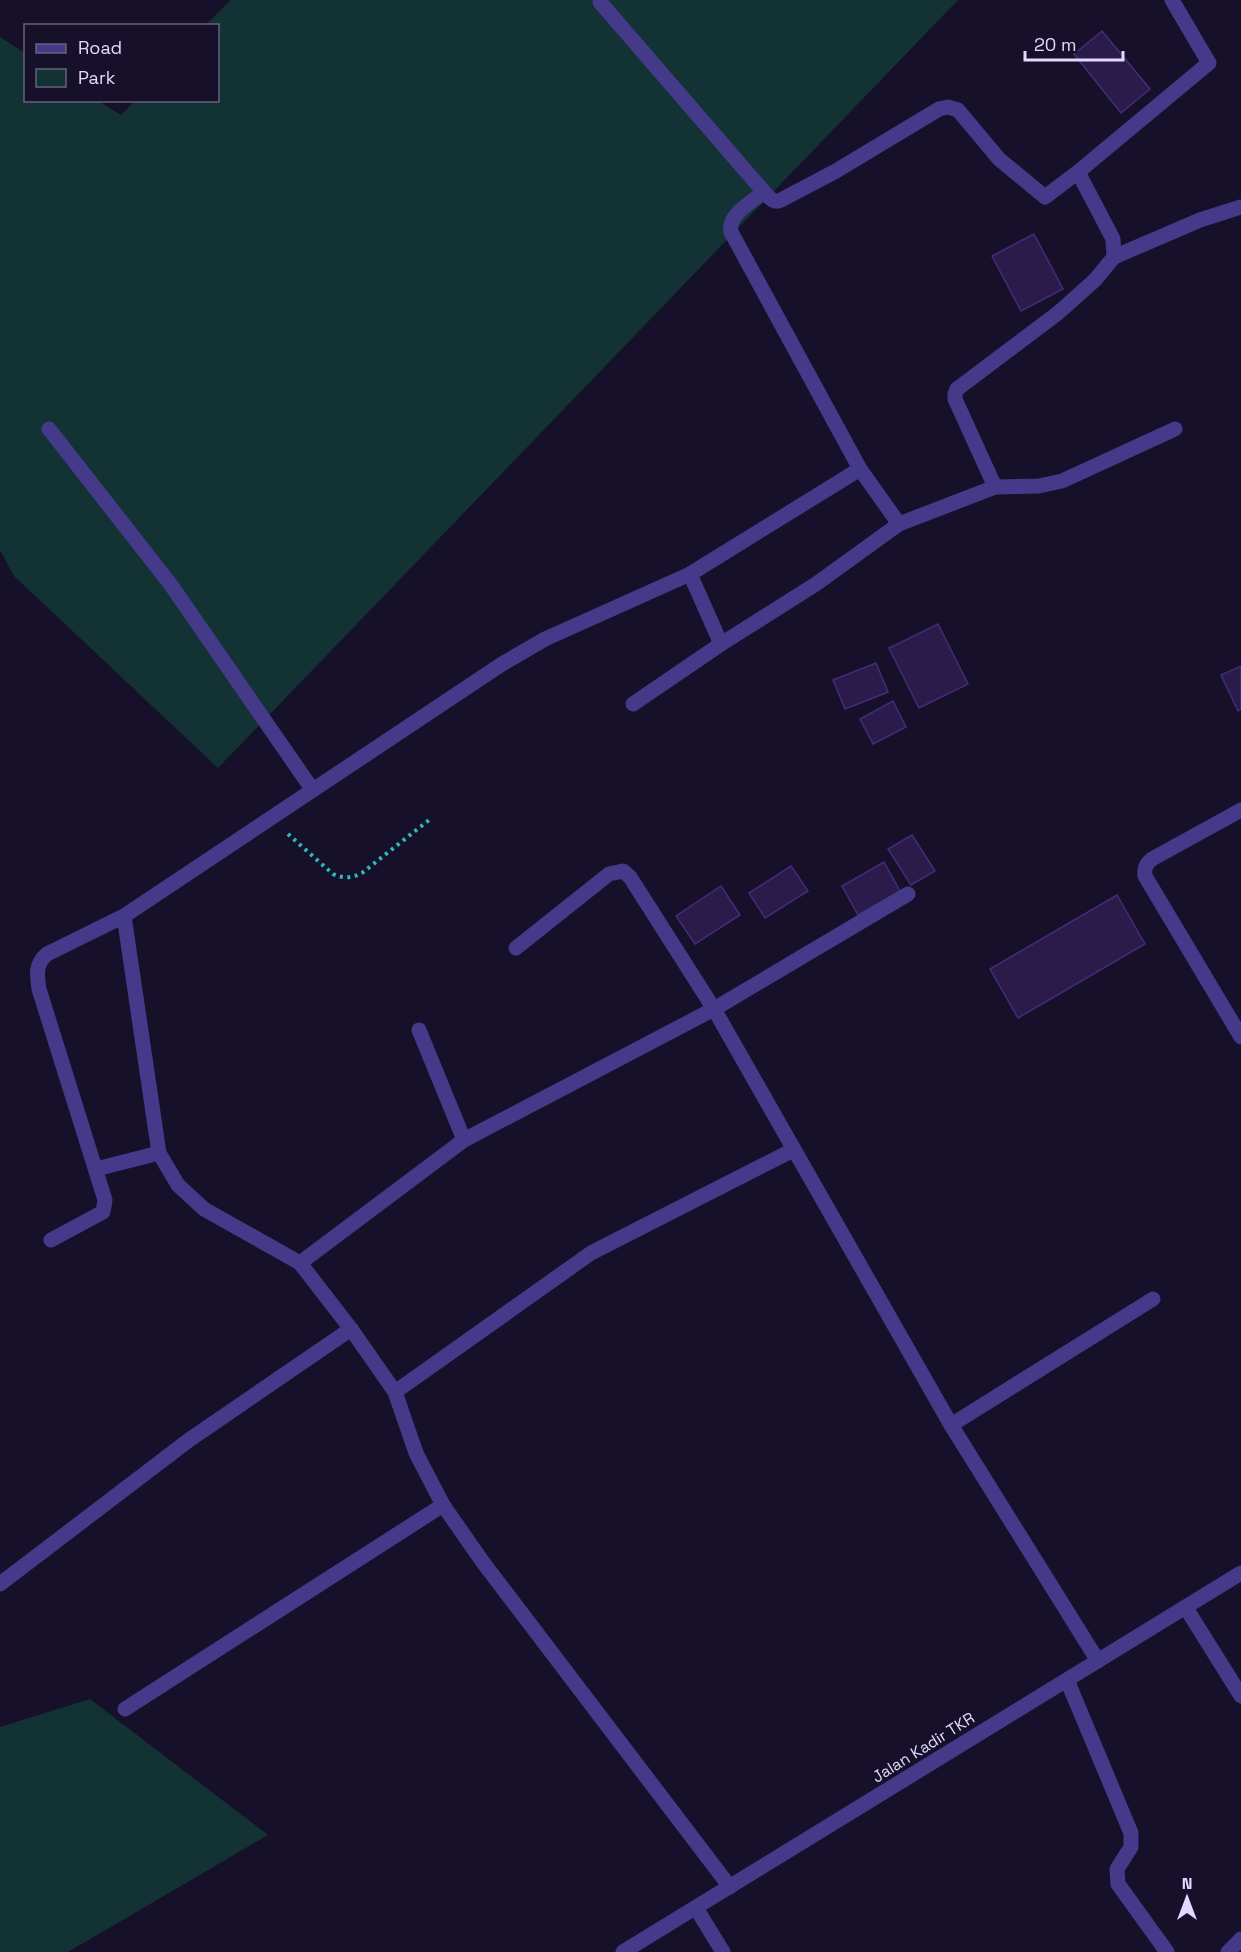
<svg xmlns="http://www.w3.org/2000/svg" width="1241" height="1952" viewBox="0 0 1241 1952" font-family="'Space Grotesk',sans-serif">
<rect width="100%" height="100%" fill="#17102a"/>
<g fill="#133234">
<polygon points="231,0 958,0 218,768 14,576 0,550 0,37 25,53 26,100 98,101 121,115 135,101 218,100 218,26 206,25"/>
<polygon points="90,1699 268,1835 68,1952 0,1952 0,1727"/>
</g>
<g fill="#2a1b4b" stroke="#432d78" stroke-width="1.5">
<polygon points="1102,31 1150,89 1121,113 1074,54"/>
<polygon points="1034,234 1063,289 1021,311 992,256"/>
<polygon points="938,624 968,684 919,708 889,648"/>
<polygon points="876,663 888,692 845,709 833,680"/>
<polygon points="1241,666 1241,709 1238,711 1221,675"/>
<polygon points="893,701 906,727 873,744 860,719"/>
<polygon points="912,835 935,871 911,885 888,849"/>
<polygon points="884,862 900,891 858,915 842,886"/>
<polygon points="791,866 808,891 765,918 749,893"/>
<polygon points="721,886 740,915 695,944 676,916"/>
<polygon points="1117,895 1145,944 1018,1018 990,969"/>
</g>
<g fill="none" stroke-linecap="round" stroke-linejoin="round">
<path stroke="#2db9be" stroke-width="4" stroke-dasharray="3 4.5" stroke-linecap="butt" d="M288,834L333,874C343,879 352,878 362,873L429,820"/>
<g stroke="#453a8a" stroke-width="15">
<path d="M600,2L764,192C752,202 727,215 731,232L860,469L899,524"/>
<path d="M764,192C769,197 773,204 781,200L836,171L939,109L948,107L958,110L999,159L1045,197L1078,172"/>
<polyline points="1114,257 1200,220 1241,207"/>
<polyline points="49,429 171,585 312,789"/>
<polyline points="995,487 955,399 955,394 957,389 1058,313 1095,280 1114,257 1113,239 1078,172 1209,63 1172,0"/>
<polyline points="690,574 721,644"/>
<polyline points="633,704 721,644 816,584 899,524 995,487 1039,486 1062,481 1175,429"/>
<path d="M1241,810L1152,859C1146,864 1144,868 1145,876L1241,1037"/>
<polyline points="908,894 714,1009 951,1425 1098,1661"/>
<polyline points="124,916 159,1153 178,1185 204,1209 300,1263 351,1329 395,1392 416,1453 443,1505 482,1561 730,1887"/>
<polyline points="419,1030 464,1140"/>
<polyline points="96,1169 159,1153"/>
<path d="M51,1240L103,1212L105,1200L39,989C37,975 35,964 47,954L124,916L502,664L545,639L690,574L860,469"/>
<polyline points="300,1263 464,1140 714,1009 630,877 623,871 609,874 516,948"/>
<polyline points="395,1392 591,1253 793,1150"/>
<polyline points="951,1425 1153,1299"/>
<polyline points="0,1584 189,1440 351,1329"/>
<polyline points="1186,1608 1241,1696"/>
<polyline points="1067,1680 1131,1833 1131,1847 1117,1869 1118,1884 1167,1952"/>
<polyline points="125,1709 443,1505"/>
<polyline points="696,1908 723,1952"/>
<polyline points="623,1952 1241,1573"/>
<polyline points="1228,1952 1241,1939"/>
</g>
</g>
<g text-anchor="middle" stroke-width="5" stroke-linejoin="round" paint-order="stroke">
<g font-size="16" fill="#e1d9ff" stroke="#17102a">
<text transform="translate(923 1747) rotate(-32)" y="6">Jalan Kadir TKR</text>
</g>
</g>
<rect x="24" y="24" width="195" height="78" fill="#17102a" stroke="#68607f" stroke-width="1.5"/>
<rect x="36" y="44" width="30" height="9" fill="#453a8a" stroke="#68607f" stroke-width="1.5"/>
<text x="78" y="54" font-size="18" fill="#e1d9ff">Road</text>
<rect x="36" y="69" width="30" height="18" fill="#133234" stroke="#68607f" stroke-width="1.5"/>
<text x="78" y="84" font-size="18" fill="#e1d9ff">Park</text>
<g transform="translate(1187 1898)" stroke="#17102a" stroke-width="4.5" paint-order="stroke">
<path d="M0-4.5L10 22L0 15L-10 22Z" fill="#e1d9ff"/>
<text y="-9" font-size="16" font-weight="bold" text-anchor="middle" fill="#e1d9ff">N</text>
</g>
<path d="M1025 51v9h98v-9" fill="none" stroke="#e1d9ff" stroke-width="3"/>
<text x="1034" y="51" font-size="18" fill="#e1d9ff" stroke="#17102a" stroke-width="4.5" paint-order="stroke">20 m</text>
</svg>
